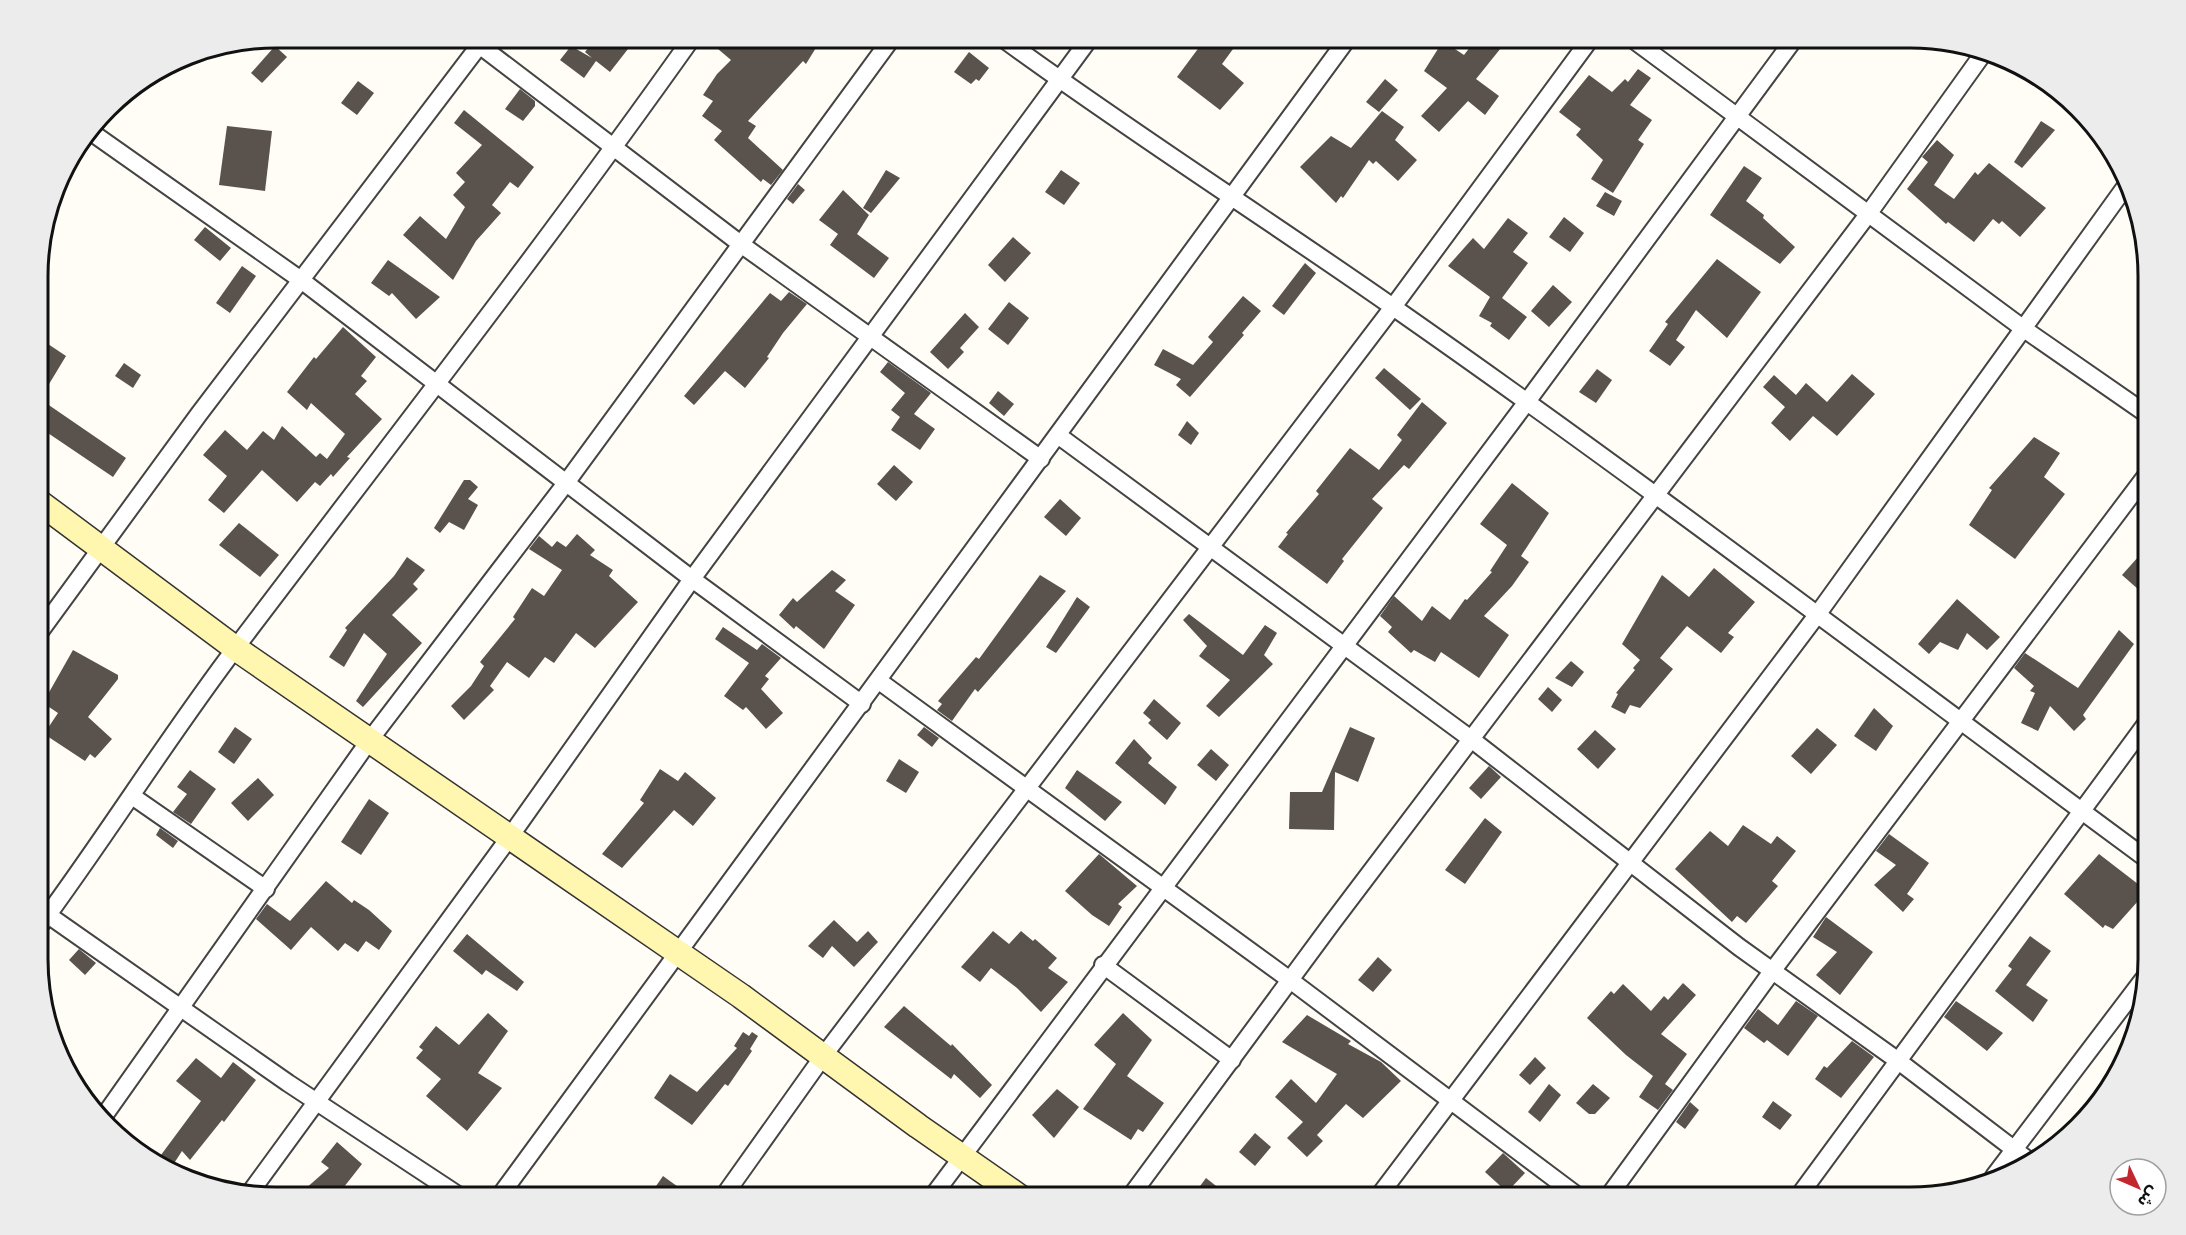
<svg xmlns="http://www.w3.org/2000/svg" width="2186" height="1235" viewBox="0 0 2186 1235" font-family="'Libre Baskerville','Noto Sans Arabic',serif">
<rect width="100%" height="100%" fill="#fffdf5"/>
<g fill="#5a524d">
<polygon points="596,38 615,38 628,49 610,72 596,61 584,78 560,60 571,46 592,58 585,52"/>
<polygon points="705,38 822,38 806,64 803,61 748,121 756,126 748,138 783,170 771,185 763,179 761,182 714,140 722,131 702,116 713,101 703,95 717,74 731,60"/>
<polygon points="1206,38 1236,38 1233,43 1236,45 1222,64 1244,83 1220,110 1177,77"/>
<polygon points="1477,38 1509,38 1476,79 1499,96 1485,115 1468,101 1439,132 1421,116 1447,88 1424,71 1443,41 1464,55"/>
<polygon points="275,46 287,57 262,83 251,73"/>
<polygon points="969,52 989,68 979,81 976,79 971,84 954,72"/>
<polygon points="1638,69 1651,78 1630,105 1652,120 1638,140 1644,144 1613,193 1591,179 1603,160 1576,135 1581,129 1559,112 1589,75 1612,92 1625,79 1628,82"/>
<polygon points="1385,79 1398,90 1379,112 1366,102"/>
<polygon points="358,81 374,93 357,115 341,103"/>
<polygon points="520,89 535,101 535,106 523,121 505,109"/>
<polygon points="464,110 534,167 518,188 510,182 492,205 501,213 476,241 453,280 403,235 420,216 446,239 465,207 453,195 465,182 456,173 482,145 454,123"/>
<polygon points="1382,111 1404,127 1395,140 1417,160 1398,181 1376,161 1373,164 1369,160 1343,198 1341,196 1336,203 1300,167 1331,136 1351,148"/>
<polygon points="2041,121 2055,130 2022,168 2014,162"/>
<polygon points="227,126 272,131 265,191 219,185"/>
<polygon points="1937,140 1954,155 1934,185 1954,199 1975,172 1978,175 1989,163 2046,208 2020,237 2002,221 1999,224 1993,219 1974,242 1948,222 1946,224 1907,189 1928,162 1922,157"/>
<polygon points="1744,166 1762,178 1746,201 1764,215 1763,218 1795,247 1780,264 1710,215"/>
<polygon points="886,170 900,178 871,213 863,208"/>
<polygon points="1061,170 1080,183 1064,205 1045,192"/>
<polygon points="798,184 805,190 793,204 787,199"/>
<polygon points="843,190 869,215 857,234 889,258 874,278 830,245 838,234 819,220"/>
<polygon points="1605,192 1622,201 1614,216 1596,206"/>
<polygon points="1564,217 1584,233 1570,252 1549,237"/>
<polygon points="1508,218 1528,233 1513,252 1528,263 1502,298 1527,317 1509,340 1490,326 1492,323 1479,316 1490,297 1448,266 1473,238 1484,249"/>
<polygon points="205,227 231,248 220,261 194,240"/>
<polygon points="1013,237 1031,253 1005,282 988,265"/>
<polygon points="1717,259 1761,292 1727,338 1696,310 1676,340 1685,347 1670,366 1649,351 1668,324 1665,322"/>
<polygon points="388,260 440,297 416,319 392,293 389,296 371,283"/>
<polygon points="1305,263 1316,273 1284,315 1272,306"/>
<polygon points="242,266 256,276 230,313 216,303"/>
<polygon points="1553,285 1572,302 1549,327 1531,311"/>
<polygon points="789,292 807,304 783,333 767,357 769,358 745,388 725,371 694,405 684,396 770,293 781,301"/>
<polygon points="1243,296 1261,311 1242,333 1244,335 1190,397 1176,385 1181,379 1154,365 1163,349 1193,365 1213,342 1208,337"/>
<polygon points="1009,302 1029,318 1008,345 988,329"/>
<polygon points="965,313 979,327 960,348 964,352 948,369 930,352"/>
<polygon points="343,327 376,357 361,376 367,381 355,394 382,419 347,457 350,458 333,477 331,474 320,486 315,482 297,502 262,470 224,513 208,500 227,476 203,455 225,430 247,450 263,431 274,440 282,426 316,457 320,453 327,459 345,434 311,403 307,410 287,392 314,357 316,359"/>
<polygon points="39,338 66,356 40,399 126,458 113,477 39,427"/>
<polygon points="888,362 931,393 914,414 935,429 920,450 891,430 900,417 891,410 905,393 880,372"/>
<polygon points="124,363 141,375 133,388 115,376"/>
<polygon points="1384,368 1421,399 1410,410 1375,378"/>
<polygon points="1597,369 1612,380 1596,403 1579,392"/>
<polygon points="1852,374 1875,394 1837,436 1813,416 1790,441 1771,423 1785,407 1763,387 1774,375 1796,395 1806,383 1827,402"/>
<polygon points="998,391 1014,404 1004,416 989,403"/>
<polygon points="1422,402 1447,423 1409,469 1404,465 1372,499 1383,508 1342,559 1344,561 1327,584 1278,547 1288,534 1286,533 1319,494 1316,491 1350,448 1379,470 1402,440 1397,435"/>
<polygon points="1187,421 1199,433 1191,445 1178,435"/>
<polygon points="2034,437 2060,453 2044,477 2065,494 2015,559 1969,525 1992,490 1989,488"/>
<polygon points="894,465 913,482 896,501 877,484"/>
<polygon points="464,480 470,480 478,487 468,499 478,505 464,530 449,522 440,533 434,528"/>
<polygon points="1512,483 1549,513 1521,556 1529,562 1512,586 1484,616 1509,635 1479,678 1441,652 1435,662 1414,650 1411,653 1388,632 1392,627 1380,616 1394,596 1422,621 1432,606 1450,620 1465,599 1467,600 1492,572 1490,571 1507,545 1480,524"/>
<polygon points="1060,499 1081,518 1066,536 1044,517"/>
<polygon points="239,523 279,555 260,577 219,545"/>
<polygon points="577,534 595,550 590,555 613,570 609,576 638,602 595,648 576,633 554,663 545,657 529,678 507,662 490,686 494,690 464,720 451,706 471,686 484,666 480,662 515,619 513,617 532,588 544,596 562,570 529,549 539,536 552,547 557,541 566,547"/>
<polygon points="2148,546 2148,580 2139,590 2122,575"/>
<polygon points="407,557 425,570 413,584 418,589 392,615 422,643 363,707 356,701 387,654 364,633 344,667 329,657 347,630 345,628 394,576"/>
<polygon points="1714,568 1755,602 1728,633 1734,637 1721,653 1687,626 1660,658 1673,669 1640,708 1630,705 1625,714 1611,707 1618,694 1616,693 1635,670 1633,668 1640,660 1622,644 1662,575 1689,597"/>
<polygon points="832,570 846,580 835,591 855,605 824,649 796,626 794,629 779,615 793,598 797,602"/>
<polygon points="1040,575 1066,591 978,692 975,689 952,721 937,710 942,704 938,701 976,657 979,659"/>
<polygon points="1077,597 1090,607 1056,653 1046,647"/>
<polygon points="1957,599 2000,637 1987,650 1967,633 1958,650 1940,642 1929,654 1918,644"/>
<polygon points="1189,614 1243,655 1265,625 1277,633 1264,655 1273,664 1219,717 1206,706 1230,680 1199,656 1207,646 1183,620"/>
<polygon points="723,627 757,650 762,644 781,658 765,676 769,679 761,689 783,713 766,729 746,707 743,710 724,696 749,663 715,639"/>
<polygon points="2119,630 2134,644 2083,715 2086,719 2074,731 2050,706 2038,731 2021,723 2035,693 2030,691 2034,686 2014,668 2025,653 2078,688"/>
<polygon points="73,650 118,675 118,679 88,717 112,739 95,758 90,754 85,761 44,734 58,713 43,703"/>
<polygon points="1571,661 1584,672 1572,687 1555,678"/>
<polygon points="1548,687 1562,700 1552,712 1538,699"/>
<polygon points="1154,699 1181,723 1167,740 1148,723 1151,720 1143,713"/>
<polygon points="1874,708 1893,726 1876,751 1854,736"/>
<polygon points="235,727 252,739 234,764 218,752"/>
<polygon points="924,727 939,738 932,747 917,735"/>
<polygon points="1350,727 1375,738 1358,782 1335,772 1334,830 1289,829 1290,792 1322,792"/>
<polygon points="1817,728 1837,745 1811,774 1791,756"/>
<polygon points="1595,730 1616,749 1598,769 1577,749"/>
<polygon points="1134,739 1152,758 1148,763 1177,787 1165,805 1115,763"/>
<polygon points="1211,749 1229,765 1216,781 1197,765"/>
<polygon points="899,759 919,772 906,793 886,781"/>
<polygon points="1489,766 1501,777 1481,799 1469,788"/>
<polygon points="660,769 678,781 685,772 716,798 693,826 674,810 622,868 602,854 644,803 640,800"/>
<polygon points="190,770 216,789 191,824 173,812 187,794 177,787"/>
<polygon points="1077,770 1122,802 1105,821 1065,788"/>
<polygon points="258,778 274,795 248,821 231,803"/>
<polygon points="369,799 389,813 361,855 341,842"/>
<polygon points="1485,818 1502,832 1465,884 1445,870"/>
<polygon points="1743,825 1771,844 1777,836 1796,851 1772,881 1778,886 1746,923 1737,916 1732,922 1675,869 1710,831 1728,846"/>
<polygon points="160,828 178,841 173,848 156,835"/>
<polygon points="1889,834 1929,863 1907,894 1914,899 1903,912 1874,885 1896,865 1876,851"/>
<polygon points="1099,854 1137,886 1118,904 1122,907 1109,926 1092,915 1065,891"/>
<polygon points="2099,854 2147,891 2113,929 2105,925 2103,928 2064,894"/>
<polygon points="326,881 352,903 354,900 369,910 392,931 379,950 366,941 358,952 345,943 338,951 311,927 291,950 256,919 267,904 290,921"/>
<polygon points="1826,917 1873,952 1840,995 1816,975 1837,952 1813,937"/>
<polygon points="834,920 857,942 868,931 878,942 854,967 832,946 823,958 808,946"/>
<polygon points="993,931 1009,944 1021,931 1033,941 1035,939 1057,958 1048,968 1068,982 1041,1012 1017,988 991,968 980,982 961,967"/>
<polygon points="467,934 524,982 517,991 486,970 482,975 453,951"/>
<polygon points="2030,936 2051,951 2026,985 2048,1000 2033,1022 1995,991 2012,969 2008,966"/>
<polygon points="79,949 96,963 85,975 69,960"/>
<polygon points="1378,957 1392,970 1373,992 1358,980"/>
<polygon points="1683,983 1696,995 1661,1034 1687,1054 1665,1084 1673,1090 1658,1110 1639,1097 1653,1076 1626,1055 1587,1018 1611,991 1614,994 1623,984 1651,1011 1664,996 1668,1000"/>
<polygon points="1796,1001 1818,1016 1788,1056 1767,1040 1764,1043 1744,1028 1758,1009 1778,1025"/>
<polygon points="1956,1001 2003,1033 1987,1051 1944,1017"/>
<polygon points="904,1006 951,1046 952,1044 992,1085 980,1098 954,1074 951,1079 884,1027"/>
<polygon points="488,1013 508,1031 478,1073 502,1088 467,1131 426,1096 441,1079 416,1058 423,1050 419,1047 436,1026 459,1045"/>
<polygon points="1123,1013 1152,1040 1127,1076 1164,1103 1143,1132 1138,1129 1131,1140 1083,1109 1116,1064 1094,1045"/>
<polygon points="1307,1015 1351,1041 1348,1044 1381,1062 1401,1081 1363,1118 1346,1104 1317,1135 1323,1141 1307,1157 1287,1138 1303,1122 1275,1097 1291,1079 1316,1103 1337,1074 1282,1042"/>
<polygon points="743,1032 749,1036 752,1032 758,1036 750,1049 752,1051 728,1086 725,1084 692,1125 654,1098 670,1074 697,1092 737,1048 734,1046"/>
<polygon points="1852,1041 1874,1057 1841,1098 1815,1079 1824,1066 1827,1068"/>
<polygon points="1535,1057 1546,1068 1530,1085 1519,1075"/>
<polygon points="196,1058 221,1078 233,1062 256,1080 224,1122 222,1120 190,1160 182,1151 171,1168 158,1159 201,1101 176,1081"/>
<polygon points="1549,1084 1561,1095 1540,1122 1528,1112"/>
<polygon points="1593,1084 1610,1098 1595,1114 1589,1114 1576,1103"/>
<polygon points="1057,1089 1079,1107 1054,1138 1032,1115"/>
<polygon points="1773,1101 1792,1115 1780,1130 1762,1117"/>
<polygon points="1690,1102 1699,1110 1685,1129 1676,1122"/>
<polygon points="1255,1133 1271,1147 1255,1166 1239,1152"/>
<polygon points="337,1142 362,1164 355,1173 336,1197 296,1197 329,1168 321,1162"/>
<polygon points="1503,1153 1525,1173 1507,1192 1485,1172"/>
<polygon points="663,1176 692,1197 666,1197 654,1189"/>
<polygon points="1206,1178 1230,1197 1192,1197"/>
</g>
<g fill="none" stroke-linecap="round" stroke-linejoin="round">
<g stroke="#444" stroke-width="20">
<g id="street">
<polyline points="470,38 742,245 1041,459"/>
<path d="M1002,38C1129,131 1263,216 1393,307C1648,485 1897,675 2148,860"/>
<polyline points="1631,38 2024,329 2148,415"/>
<polyline points="91,132 301,280 692,579 862,704"/>
<polyline points="1059,436 1471,739 1739,947 1897,1060 2032,1163"/>
<polyline points="39,633 199,414 485,38"/>
<polyline points="879,681 1290,980 1579,1197"/>
<polyline points="132,796 266,889"/>
<polyline points="41,910 288,1083 461,1197"/>
<path d="M39,927C107,835 168,737 237,646C390,444 546,244 692,38"/>
<polyline points="1103,965 1232,1060"/>
<polyline points="104,1116 369,741 566,483 892,38"/>
<polyline points="1994,1176 2148,973"/>
<polyline points="249,1194 509,838 692,579 1090,38"/>
<polyline points="499,1197 1348,38"/>
<polyline points="723,1197 824,1055 1393,307 1591,38"/>
<polyline points="932,1197 1526,403 1795,38"/>
<polyline points="1130,1197 1332,923 1869,213 1985,51"/>
<polyline points="1378,1197 1817,615 2128,183"/>
<polyline points="1608,1197 1773,970 2148,473"/>
<polyline points="1798,1197 2148,721"/>
</g>
</g>
<g stroke="#333" stroke-width="27">
<polyline id="secondary" points="39,502 235,648 741,996 918,1126 1020,1197"/>
</g>
<use href="#street" stroke="#fff" stroke-width="16"/>
<use href="#secondary" stroke="#fff6b0" stroke-width="24"/>
</g>
<path d="M0 0H2186V1235H0ZM276 48H1910A228 228 0 0 1 2138 276V959A228 228 0 0 1 1910 1187H276A228 228 0 0 1 48 959V276A228 228 0 0 1 276 48Z" fill="#ececec" fill-rule="evenodd"/>
<path fill="none" stroke="#111" stroke-width="3" d="M276 48H1910A228 228 0 0 1 2138 276V959A228 228 0 0 1 1910 1187H276A228 228 0 0 1 48 959V276A228 228 0 0 1 276 48Z"/>
<g transform="translate(2138 1187) rotate(134)"><circle r="28" fill="#ffffff" stroke="#a0a0a0" stroke-width="1.5"/>
<path d="M0-4.5L10 22L0 15L-10 22Z" fill="#c4262e"/>
<text y="-9" font-size="16" font-weight="bold" text-anchor="middle" fill="#111111">ش</text>
</g>
</svg>
